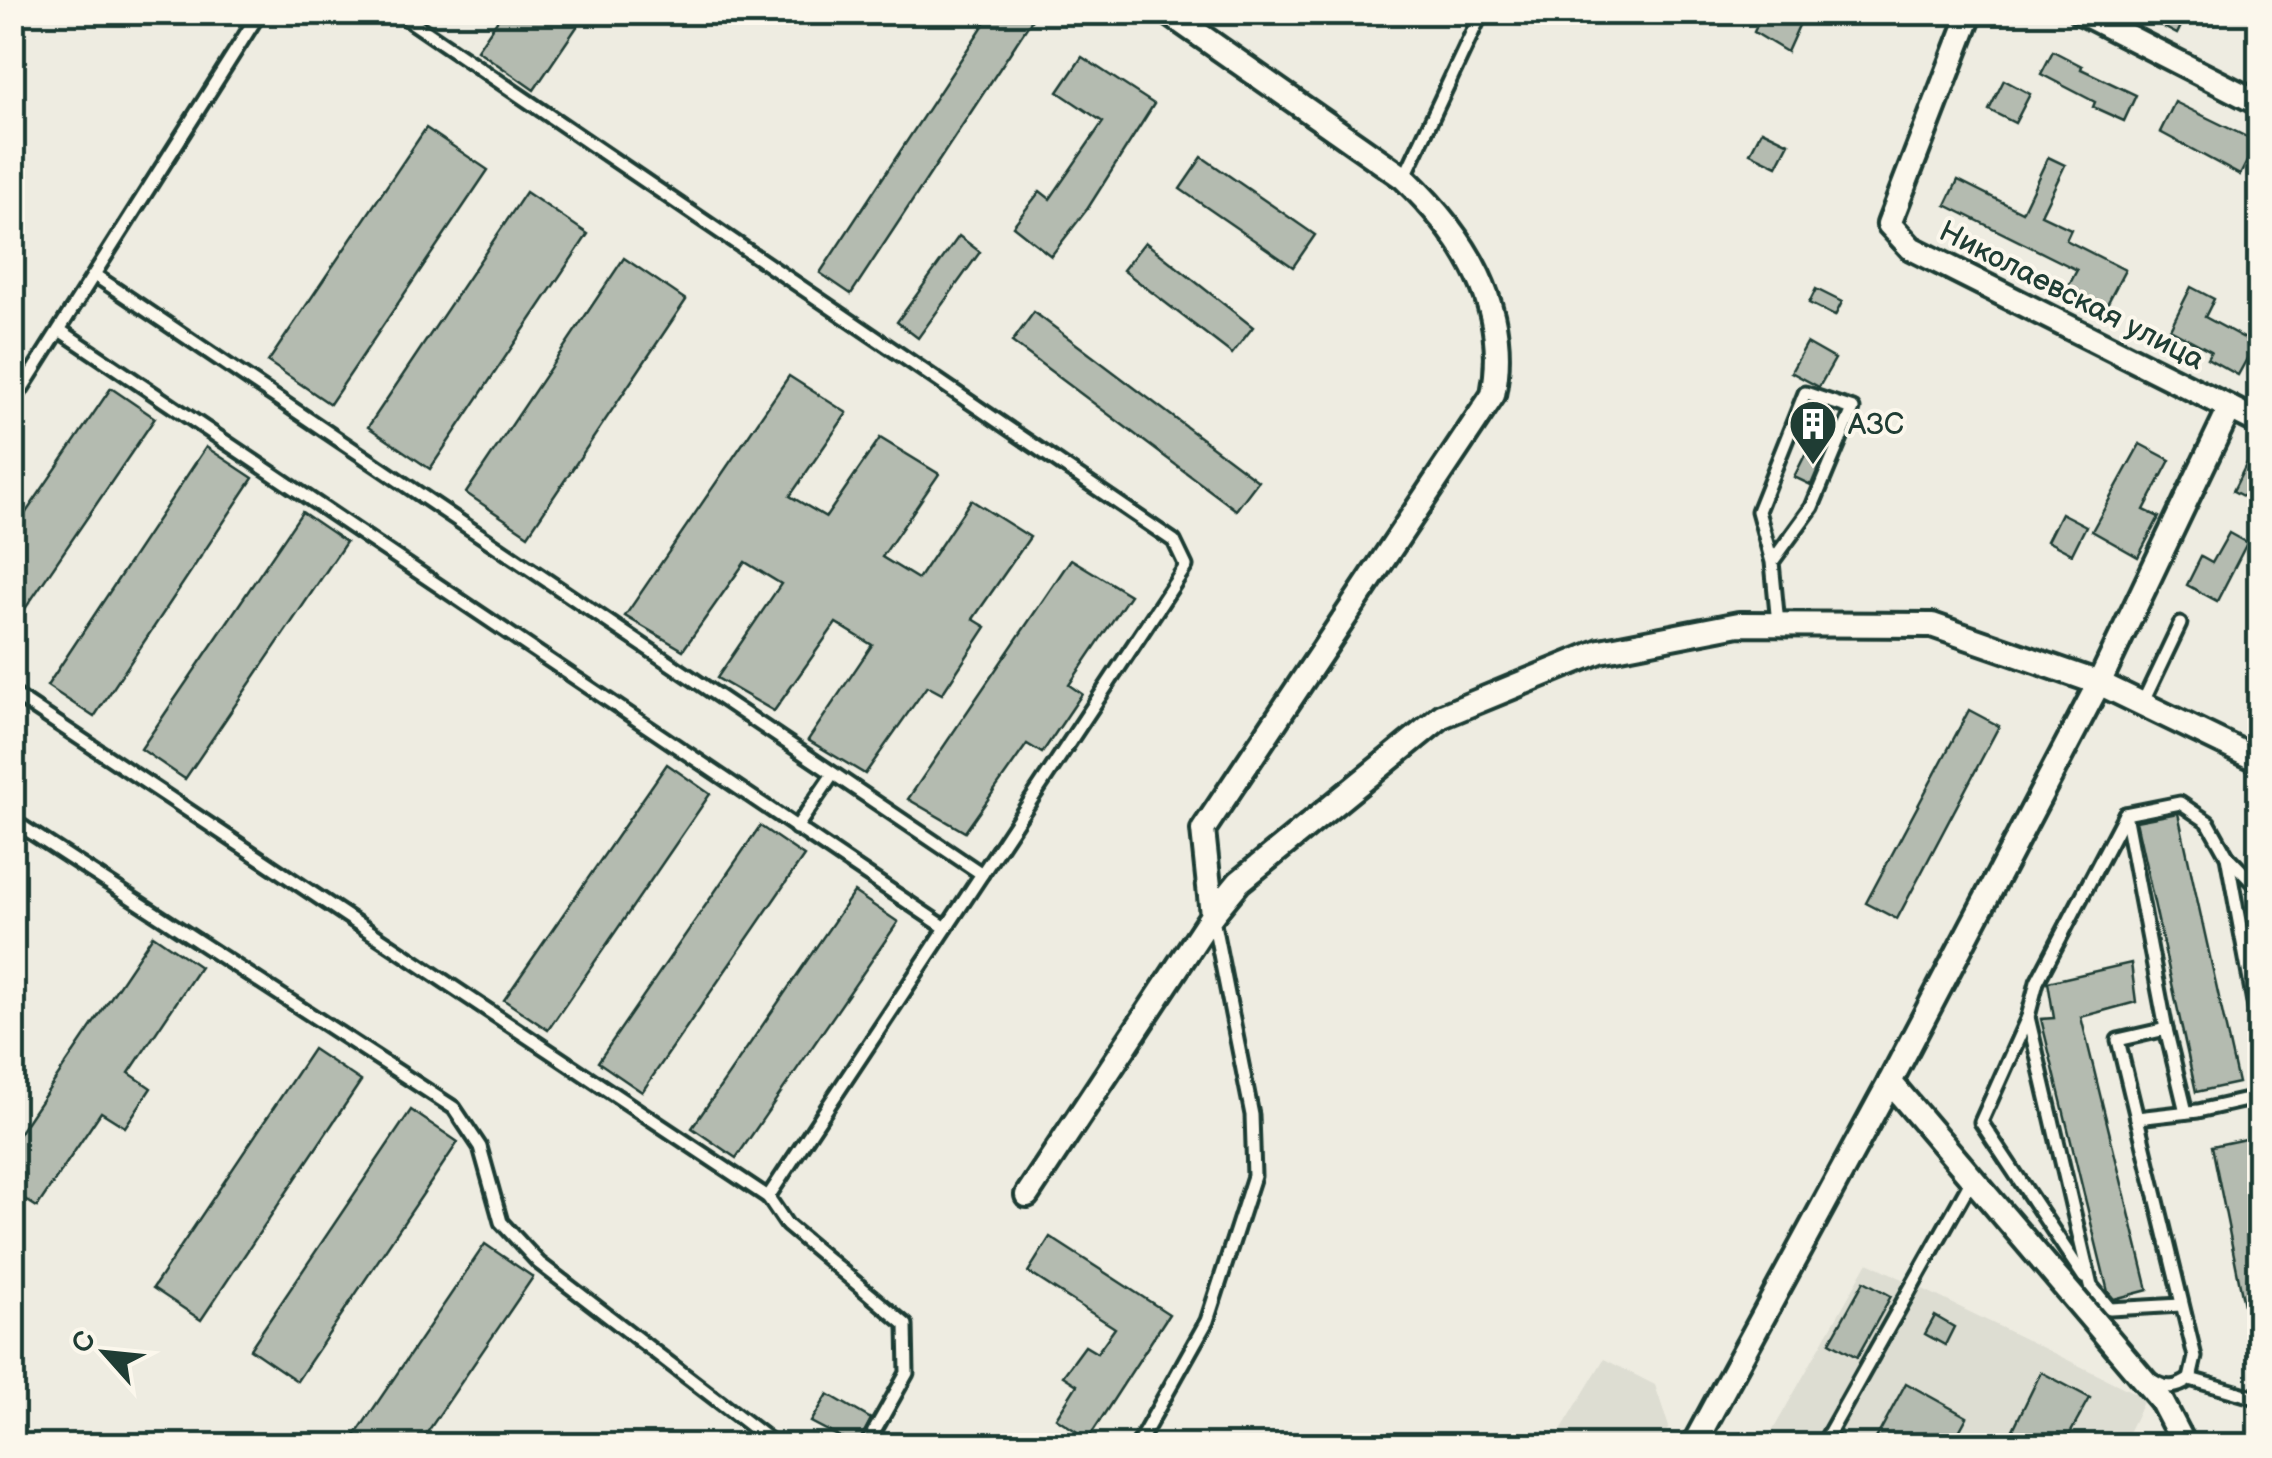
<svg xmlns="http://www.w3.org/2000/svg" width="2272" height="1458" viewBox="0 0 2272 1458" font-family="'Balsamiq Sans',sans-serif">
<rect width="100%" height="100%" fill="#eeece1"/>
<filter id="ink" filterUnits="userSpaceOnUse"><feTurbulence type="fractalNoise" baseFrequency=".01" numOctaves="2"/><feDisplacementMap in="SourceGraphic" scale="20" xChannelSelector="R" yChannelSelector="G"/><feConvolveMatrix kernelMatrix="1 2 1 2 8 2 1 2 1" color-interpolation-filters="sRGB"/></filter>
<g filter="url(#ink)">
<g fill="#ddddd2">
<polygon points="1868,1262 2145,1398 2122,1445 1764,1446"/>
<polygon points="1604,1359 1655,1385 1669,1427 1659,1445 1552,1445"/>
</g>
<g fill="#b4bbb0" stroke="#1f3d34" stroke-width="2.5">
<polygon points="503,12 587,12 534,90 477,50"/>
<polygon points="992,12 1037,12 851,294 820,273"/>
<polygon points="1763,12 1805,12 1787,52 1754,32"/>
<polygon points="2135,12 2188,12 2177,34"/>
<polygon points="2053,51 2082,66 2081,69 2136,95 2124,121 2093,107 2095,102 2041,74"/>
<polygon points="1082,57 1154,104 1088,208 1051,256 1013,226 1040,191 1050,199 1103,122 1058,92"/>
<polygon points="2004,80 2030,94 2015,123 1989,110"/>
<polygon points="2175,102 2257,142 2240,175 2160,132"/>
<polygon points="426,128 488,170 330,404 268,362"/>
<polygon points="1762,130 1789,143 1777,166 1750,153"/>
<polygon points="1202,157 1315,235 1293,267 1180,189"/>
<polygon points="2048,157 2065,165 2041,215 2071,229 2066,240 2125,270 2106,306 2068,287 2077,270 1946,205 1958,180 2022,212"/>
<polygon points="526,192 588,234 430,469 368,427"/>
<polygon points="959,236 980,252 918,338 897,322"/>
<polygon points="1145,242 1253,327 1232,354 1123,270"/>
<polygon points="624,258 686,300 528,535 466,493"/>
<polygon points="2191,287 2214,299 2205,317 2255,344 2238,375 2207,358 2211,351 2170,329"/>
<polygon points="1816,289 1842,302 1835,316 1809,303"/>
<polygon points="1034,312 1258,481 1236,510 1012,342"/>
<polygon points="1807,343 1835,359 1819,387 1791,372"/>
<polygon points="789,376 847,413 790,496 826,517 880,438 939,474 882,557 918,579 971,500 1030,537 973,619 986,627 942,694 927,686 865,774 808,740 872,645 836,623 774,711 717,678 781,584 745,562 683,650 625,616"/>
<polygon points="111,388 155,418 12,628 12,533"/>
<polygon points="2140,444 2170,460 2144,510 2159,517 2138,557 2092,531"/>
<polygon points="1810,445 1825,452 1811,485 1794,477"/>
<polygon points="206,447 253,478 94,717 47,686"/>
<polygon points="2247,463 2260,469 2260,505 2233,491"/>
<polygon points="302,512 346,542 185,779 141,749"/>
<polygon points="2061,513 2086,526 2072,554 2047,541"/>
<polygon points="2229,533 2247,543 2217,601 2187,585 2201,557 2212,563"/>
<polygon points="1071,559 1130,595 1069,685 1082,694 1042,753 1027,744 965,832 908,799"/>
<polygon points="1969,710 1999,726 1897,919 1866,903"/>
<polygon points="667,764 710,794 548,1030 504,1000"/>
<polygon points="2178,813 2238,1083 2196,1092 2136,821"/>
<polygon points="760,826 804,856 642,1092 598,1062"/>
<polygon points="854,892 898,922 736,1158 692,1128"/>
<polygon points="153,935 200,967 129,1073 151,1088 125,1127 101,1112 37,1207 12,1191 12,1144"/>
<polygon points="2131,963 2136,1002 2081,1017 2148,1290 2114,1299 2108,1292 2041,1019 2054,1018 2048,982"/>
<polygon points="313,1049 361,1081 201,1320 153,1288"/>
<polygon points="411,1110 458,1142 297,1381 250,1349"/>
<polygon points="2260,1136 2260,1344 2252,1345 2212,1146"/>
<polygon points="1050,1237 1169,1314 1088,1439 1056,1418 1077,1385 1063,1376 1085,1346 1097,1353 1115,1328 1028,1272"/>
<polygon points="485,1244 533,1277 418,1446 348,1446"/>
<polygon points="1864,1281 1891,1296 1857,1357 1830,1342"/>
<polygon points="1935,1316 1954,1327 1945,1345 1925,1334"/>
<polygon points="2041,1372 2090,1398 2063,1446 2005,1446"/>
<polygon points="1906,1383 1967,1417 1951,1446 1872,1446"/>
<polygon points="828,1394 871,1419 857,1446 811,1422"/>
</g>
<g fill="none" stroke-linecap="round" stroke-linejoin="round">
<g stroke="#1f3d34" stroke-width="19">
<g id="service">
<polyline points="1404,178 1482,12"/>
<polyline points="96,276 982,874"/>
<polyline points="61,331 946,928"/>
<polyline points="12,404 260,12"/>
<polyline points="1772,562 1758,511 1805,393 1853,409 1812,507 1772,562 1778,624"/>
<polyline points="12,693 768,1197 1186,566 1174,541 397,12"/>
<polyline points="2143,702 2180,624"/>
<polyline points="2125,814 2037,982 2028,1017 2091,1286 2110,1309 2181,1305"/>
<polyline points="12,820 454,1108 480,1147 501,1222 539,1263 777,1446"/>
<polyline points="796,828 833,774"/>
<polyline points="2227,856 2260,890"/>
<polyline points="2028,1017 1981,1122 2084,1277"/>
<polyline points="2166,1029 2186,1112"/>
<polyline points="2137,1118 2198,1111 2260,1097"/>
<polyline points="768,1197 787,1225 906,1325 907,1373 866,1446"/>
<polyline points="2190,1379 2195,1357 2118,1040 2166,1029 2125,814 2180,803 2208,822 2227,856 2260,1035"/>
<path d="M2153,1381C2167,1390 2177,1388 2190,1379L2260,1399"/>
<polyline points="1137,1446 1207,1321 1254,1176 1252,1115 1213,919"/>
<polyline points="1822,1446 1972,1179"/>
</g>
</g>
<g stroke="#1f3d34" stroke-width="30">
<g id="minor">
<path d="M1167,12L1404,178C1465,237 1511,307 1493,395L1203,830L1212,915"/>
<polyline points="1971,12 1889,224 1911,248 2260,423"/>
<polyline points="2080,12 2260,104"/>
<polyline points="1890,1082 2161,1400 2185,1446"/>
<polyline points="1027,1195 1212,915 1239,882 1442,716 1600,651 1739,624 1932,625 2099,683 2260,761"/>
<polyline points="1693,1446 1890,1082 2099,683 2230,408"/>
</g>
</g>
<use href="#service" stroke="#fbf7ec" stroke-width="11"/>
<use href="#minor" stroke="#fbf7ec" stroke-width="22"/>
</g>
</g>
<defs>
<g id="building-pin" transform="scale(2.5)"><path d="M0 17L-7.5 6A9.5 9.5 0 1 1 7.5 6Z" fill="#1f3d34" stroke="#fbf7ec"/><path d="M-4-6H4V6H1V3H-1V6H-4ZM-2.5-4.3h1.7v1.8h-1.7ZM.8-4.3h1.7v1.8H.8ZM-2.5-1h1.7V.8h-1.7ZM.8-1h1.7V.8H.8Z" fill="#fff"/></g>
</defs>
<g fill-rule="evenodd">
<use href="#building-pin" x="1813" y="424"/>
</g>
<g text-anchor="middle" stroke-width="8" stroke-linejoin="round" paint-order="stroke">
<g font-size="30" fill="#1f3d34" stroke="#fbf7ec">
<text transform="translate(2072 295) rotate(27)" y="10">Николаевская улица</text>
</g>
<g font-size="30" fill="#1f3d34" stroke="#fbf7ec" text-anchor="start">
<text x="1848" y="434">АЗС</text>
</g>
</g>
<rect width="2272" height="1458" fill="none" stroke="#fbf7ec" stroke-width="50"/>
<rect x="25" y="25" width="2222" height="1408" fill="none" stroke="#1f3d34" stroke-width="4" filter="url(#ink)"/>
<g transform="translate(105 1353) rotate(297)" stroke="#fbf7ec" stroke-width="8" paint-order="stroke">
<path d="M0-8L18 38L0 25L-18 38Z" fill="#1f3d34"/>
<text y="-15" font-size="28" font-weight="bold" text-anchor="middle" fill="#1f3d34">С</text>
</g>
</svg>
